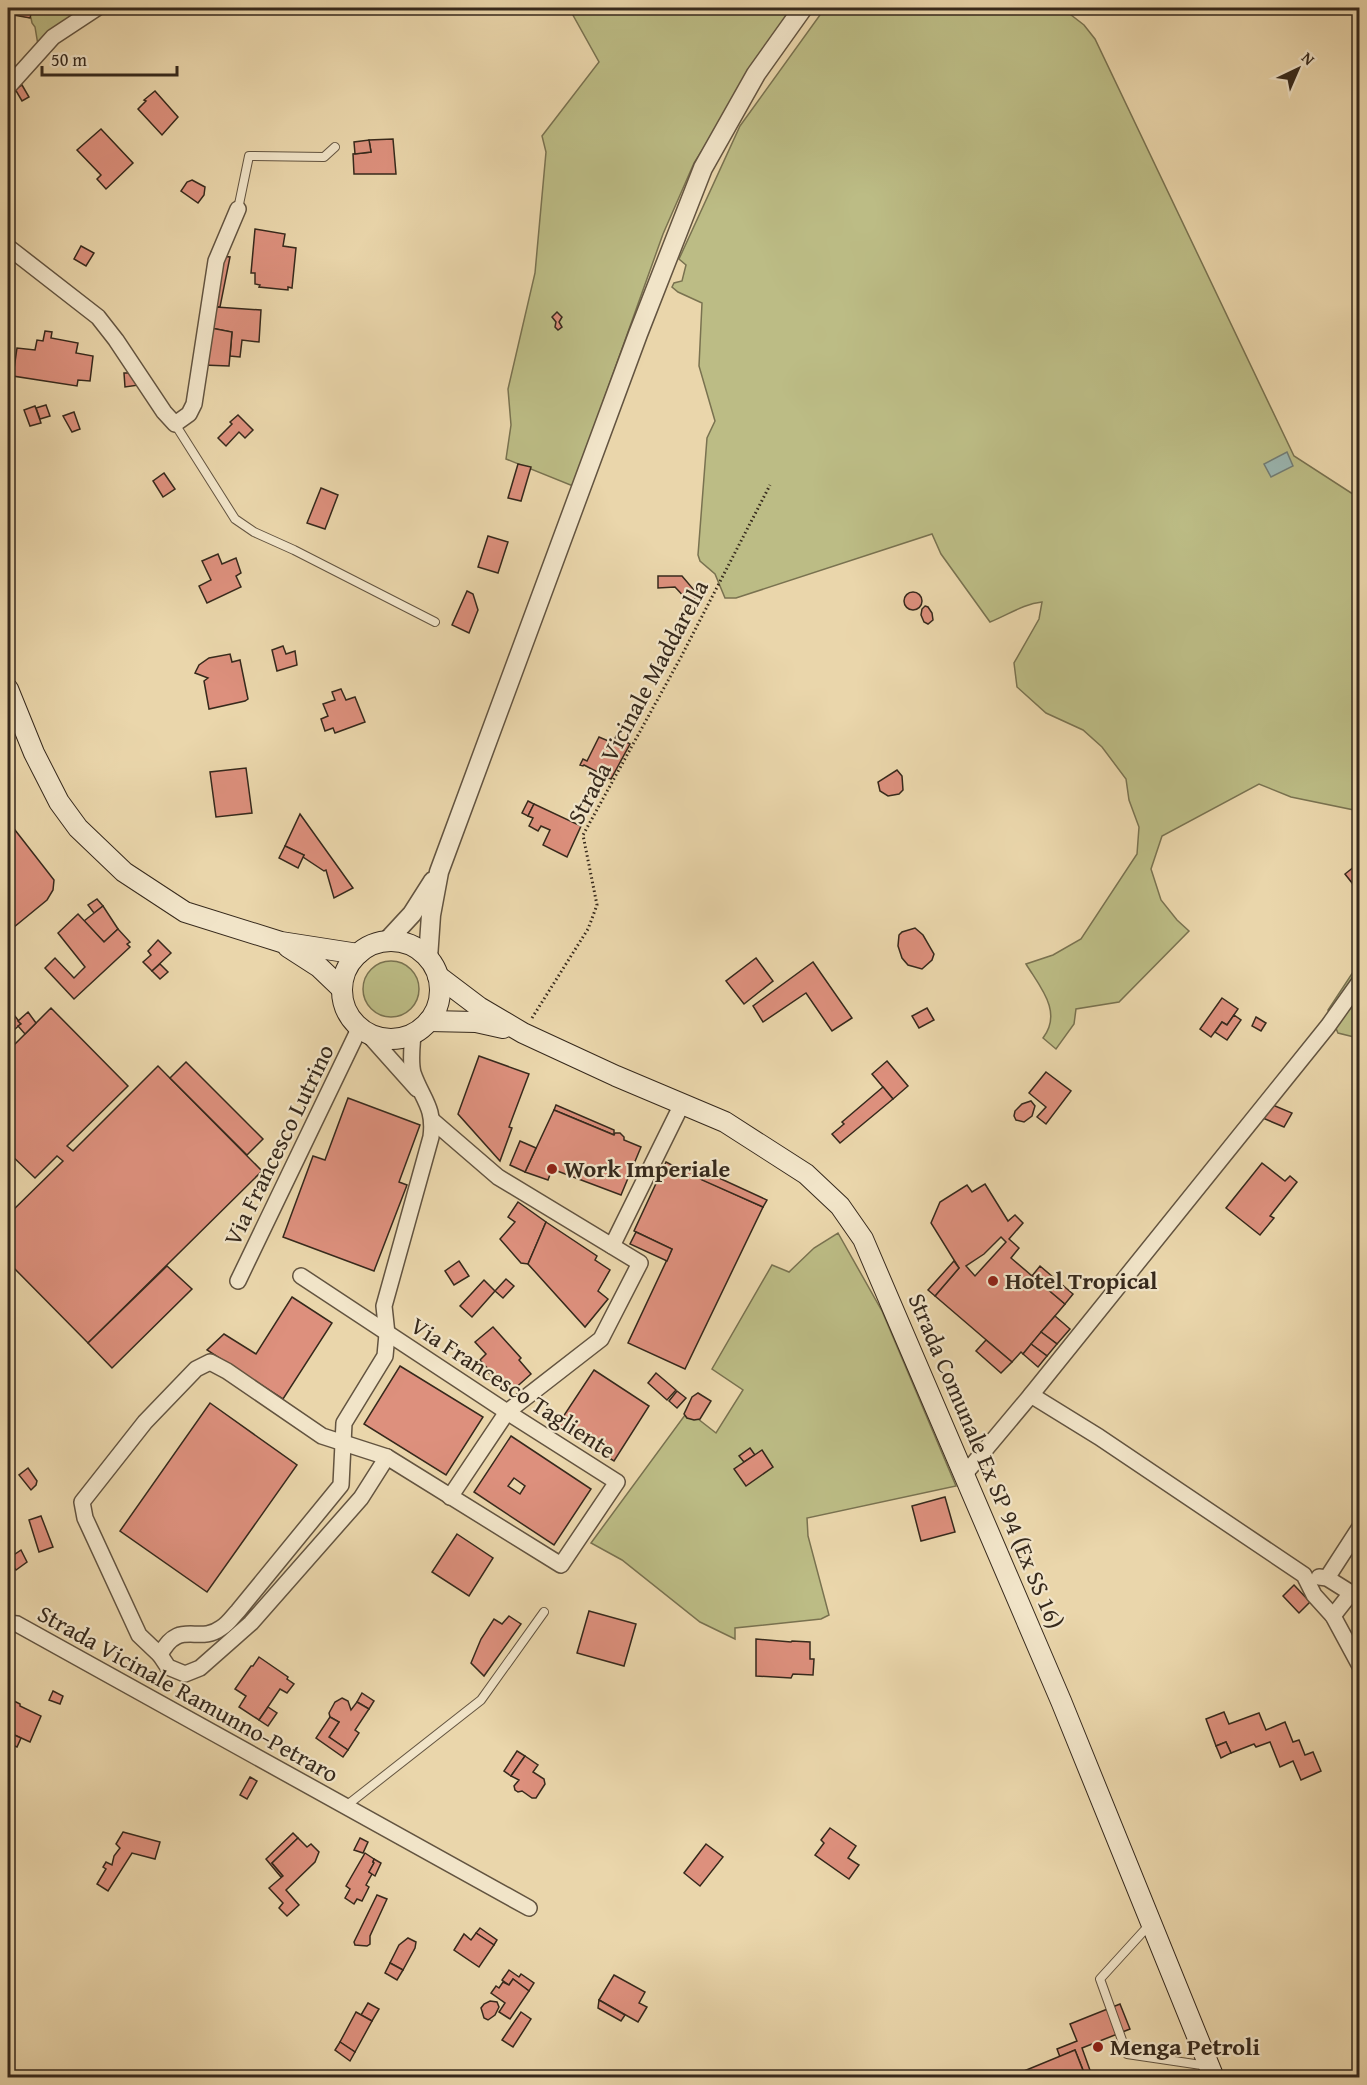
<svg xmlns="http://www.w3.org/2000/svg" width="1367" height="2085" viewBox="0 0 1367 2085" font-family="'Gentium Book Plus',serif">
<rect width="100%" height="100%" fill="#ead6ab"/>
<filter id="stains"><feTurbulence type="fractalNoise" baseFrequency=".00333" numOctaves="4"/><feColorMatrix values="0 0 0 0 .2 0 0 0 0 .09 0 0 0 0 .02 0 0 0 .5 -.17"/></filter>
<radialGradient id="worn" r=".72"><stop offset=".6" stop-color="#630" stop-opacity="0"/><stop offset="1" stop-color="#630" stop-opacity=".3"/></radialGradient>
<g fill="#bcbc85" stroke="#797250" stroke-width="1.5">
<polygon points="8,8 90,8 38,45 35,27 32,23 31,18 8,13"/>
<polygon points="569,8 792,8 694,163 663,234 573,486 506,459 511,425 508,389 535,273 546,152 542,136 599,62"/>
<path d="M825,8H1062L1084,25L1095,39L1294,456L1359,498V811L1291,797L1259,784L1162,836L1151,869L1161,900L1177,920L1189,931L1119,1002L1076,1009L1074,1024L1056,1049L1043,1038C1063,1012 1040,987 1026,964L1053,955L1081,939L1137,854L1139,827L1129,800L1126,779L1102,747L1083,730L1046,713L1017,687L1014,663L1039,619L1042,602C1023,604 1008,615 990,622L941,554L932,534L736,598H725L715,574L700,561L698,555L707,438L715,421L699,366L702,303L678,292L672,287L674,283L682,281L686,265L679,259L740,126Z"/>
<circle cx="391" cy="989" r="28"/>
<polygon points="1359,963 1359,1035 1354,1037 1338,1033 1328,1010"/>
<polygon points="838,1233 882,1311 956,1486 807,1518 808,1536 829,1615 821,1619 735,1628 735,1639 700,1622 622,1560 591,1543 685,1415 687,1418 698,1419 716,1433 743,1390 712,1369 772,1265 789,1272 814,1248"/>
</g>
<polygon fill="#9bb7b2" stroke="#737e76" stroke-width="1.5" points="1287,452 1293,466 1271,477 1264,464"/>
<g fill="#dd907d" stroke="#36291c" stroke-width="1.5" fill-rule="evenodd">
<polygon points="8,8 28,8 28,9 32,11 30,18 8,14"/>
<polygon points="22,85 29,97 22,101 15,89"/>
<polygon points="155,91 178,117 162,135 138,109 146,101 144,100"/>
<polygon points="101,129 133,163 106,189 97,179 101,175 77,150"/>
<polygon points="393,139 396,174 354,174 353,154 371,152 369,140"/>
<polygon points="369,140 371,152 355,154 354,142"/>
<polygon points="192,180 205,187 204,195 198,203 181,191 187,182"/>
<polygon points="255,229 285,234 283,246 296,248 292,288 288,287 288,290 259,287 260,285 255,284 255,273 251,273"/>
<polygon points="81,246 94,253 86,266 74,259"/>
<polygon points="221,256 230,257 220,307 214,306"/>
<polygon points="216,307 261,310 259,342 242,340 240,357 230,356 232,332 211,328"/>
<polygon points="557,312 562,317 559,322 562,327 558,330 555,327 556,322 552,317"/>
<polygon points="211,328 232,332 229,366 203,365"/>
<polygon points="45,331 52,332 51,338 78,343 76,353 93,356 90,381 78,380 77,386 13,376 17,348 35,350 37,340 43,341"/>
<polygon points="124,373 130,373 130,375 133,375 139,385 125,387"/>
<polygon points="46,405 50,416 40,419 36,408"/>
<polygon points="35,406 41,423 30,426 24,410"/>
<polygon points="74,412 80,429 72,432 63,416"/>
<polygon points="238,415 253,430 245,438 239,432 226,446 218,438 232,424 230,422"/>
<polygon points="518,464 531,467 521,501 508,498"/>
<polygon points="164,473 175,489 163,497 153,481"/>
<polygon points="321,488 338,495 325,529 307,523"/>
<polygon points="488,536 508,542 498,573 478,567"/>
<polygon points="218,554 222,564 236,558 241,573 236,576 241,587 207,603 199,586 211,580 202,561"/>
<polygon points="658,576 682,576 694,590 691,592 695,598 689,602 675,587 658,588"/>
<polygon points="467,591 473,594 478,610 469,633 452,625"/>
<circle cx="913" cy="601" r="9"/>
<polygon points="925,606 928,607 932,613 933,620 928,624 924,622 921,615 922,609"/>
<polygon points="283,646 286,654 295,651 297,665 277,671 272,650"/>
<polygon points="230,654 232,662 240,660 248,699 245,701 209,709 204,681 208,678 195,673 199,665 209,658"/>
<polygon points="341,689 346,700 355,697 365,722 335,733 333,728 325,731 321,719 328,716 323,704 335,700 332,692"/>
<polygon points="616,736 630,744 611,779 584,765 583,766 580,765 583,759 587,761 599,737 613,743"/>
<polygon points="246,768 252,813 216,817 210,772"/>
<polygon points="897,770 902,776 903,790 899,794 888,796 880,791 878,782"/>
<polygon points="528,801 534,804 528,816 522,813"/>
<polygon points="534,804 581,826 567,857 543,845 550,830 541,826 538,831 529,826 533,818 528,816"/>
<polygon points="300,814 353,888 334,898 326,870 324,871 303,857 304,855 285,846"/>
<polygon points="8,821 54,880 53,890 47,900 8,932"/>
<polygon points="285,846 304,855 298,868 279,858"/>
<polygon points="1355,866 1360,872 1360,893 1345,874"/>
<polygon points="97,899 103,906 94,913 88,905"/>
<polygon points="103,906 118,929 104,942 84,921"/>
<polygon points="78,914 104,942 118,929 130,942 127,944 130,947 74,999 45,968 55,958 74,978 85,967 58,933"/>
<polygon points="915,928 923,935 934,954 932,960 922,969 908,965 902,958 898,946 899,935 902,932"/>
<polygon points="158,940 171,953 152,971 143,962 151,955 148,951"/>
<polygon points="756,958 773,981 744,1004 726,981"/>
<polygon points="813,962 852,1018 832,1031 806,993 763,1022 753,1006"/>
<polygon points="160,964 168,972 160,979 152,971"/>
<polygon points="1222,998 1238,1009 1227,1025 1222,1022 1211,1037 1200,1029"/>
<polygon points="8,1007 21,1024 8,1035"/>
<polygon points="51,1008 128,1086 67,1146 73,1151 158,1066 262,1171 88,1343 8,1262 8,1215 63,1161 57,1156 35,1178 8,1152 8,1051"/>
<polygon points="927,1008 934,1020 919,1028 912,1016"/>
<polygon points="28,1012 36,1023 25,1034 18,1026 21,1024 18,1021"/>
<polygon points="1234,1015 1241,1020 1227,1040 1215,1032 1222,1022 1227,1025"/>
<polygon points="1256,1017 1266,1023 1261,1031 1252,1026"/>
<polygon points="479,1056 529,1074 509,1127 512,1128 500,1161 458,1114"/>
<polygon points="887,1061 908,1086 893,1099 872,1074"/>
<polygon points="186,1062 263,1139 247,1155 170,1078"/>
<polygon points="1046,1072 1071,1091 1046,1124 1037,1117 1046,1107 1029,1093"/>
<polygon points="883,1087 893,1099 840,1143 832,1134 844,1124 842,1122"/>
<polygon points="348,1098 420,1125 399,1182 407,1185 374,1271 283,1237 313,1156 325,1160"/>
<polygon points="1031,1101 1035,1106 1032,1116 1024,1122 1016,1120 1014,1116 1015,1111 1022,1104"/>
<polygon points="1268,1103 1292,1113 1284,1127 1258,1116"/>
<polygon points="556,1105 614,1130 614,1135 554,1110"/>
<polygon points="554,1110 614,1135 615,1133 620,1133 624,1137 624,1140 641,1147 621,1195 552,1169 548,1180 525,1172"/>
<polygon points="520,1141 536,1148 525,1172 510,1165"/>
<polygon points="666,1162 685,1172 692,1169 697,1173 697,1177 763,1207 685,1369 628,1343 672,1249 634,1231"/>
<polygon points="1262,1163 1285,1181 1290,1176 1297,1182 1270,1216 1274,1218 1260,1235 1226,1208"/>
<polygon points="706,1172 767,1200 763,1207 702,1180"/>
<path d="M985,1184L1008,1221L1015,1215L1023,1223L1009,1239L1019,1248L1011,1258L1065,1304L1023,1354L1021,1352L1012,1362L935,1296L959,1268L931,1223L940,1202L967,1185L972,1192ZM1001,1237L1006,1242L975,1276L966,1266L984,1254Z"/>
<polygon points="518,1202 546,1222 528,1264 521,1263 500,1239 515,1222 508,1217"/>
<polygon points="546,1222 597,1256 595,1260 610,1270 598,1291 608,1299 585,1327 528,1264"/>
<polygon points="636,1232 672,1249 667,1261 630,1244"/>
<polygon points="459,1261 469,1276 454,1285 445,1271"/>
<polygon points="954,1261 959,1268 935,1296 928,1290"/>
<polygon points="167,1266 192,1289 112,1368 88,1343"/>
<polygon points="1040,1266 1073,1294 1065,1304 1032,1276"/>
<polygon points="506,1279 514,1286 503,1298 495,1291"/>
<polygon points="484,1280 495,1291 472,1317 460,1306"/>
<polygon points="292,1297 332,1323 283,1399 207,1350 224,1334 256,1354"/>
<polygon points="1055,1316 1070,1329 1057,1344 1041,1332"/>
<polygon points="493,1327 521,1358 519,1360 531,1374 511,1392 496,1374 492,1377 487,1371 489,1370 480,1360 486,1354 475,1342"/>
<polygon points="1041,1332 1057,1344 1047,1356 1031,1344"/>
<polygon points="986,1340 1012,1362 1001,1373 976,1351"/>
<polygon points="1031,1344 1047,1356 1038,1367 1023,1354"/>
<polygon points="400,1366 483,1417 446,1475 364,1424"/>
<polygon points="594,1370 649,1406 614,1461 557,1426"/>
<polygon points="656,1373 676,1390 667,1400 648,1383"/>
<polygon points="677,1391 686,1398 677,1408 669,1401"/>
<polygon points="698,1393 711,1401 700,1419 694,1420 687,1418 684,1414 692,1397"/>
<polygon points="210,1403 297,1465 207,1592 120,1531"/>
<path d="M511,1436L591,1489L554,1545L474,1492ZM514,1478L525,1486L520,1494L508,1486Z"/>
<polygon points="750,1448 755,1455 744,1462 739,1456"/>
<polygon points="762,1450 773,1467 746,1486 734,1469"/>
<polygon points="28,1468 37,1481 36,1485 31,1490 19,1475"/>
<polygon points="945,1497 955,1532 921,1541 912,1506"/>
<polygon points="41,1516 53,1547 39,1552 29,1520"/>
<polygon points="457,1534 493,1558 469,1596 432,1572"/>
<polygon points="21,1550 27,1562 16,1570 13,1566 8,1570 8,1559"/>
<polygon points="1294,1585 1310,1602 1299,1613 1283,1596"/>
<polygon points="589,1611 636,1624 624,1666 577,1653"/>
<polygon points="509,1616 521,1624 484,1676 471,1663 481,1639 494,1619 502,1624"/>
<polygon points="756,1639 791,1642 792,1641 810,1642 810,1659 814,1659 813,1675 793,1674 791,1678 756,1676"/>
<polygon points="259,1657 288,1677 287,1679 294,1684 287,1693 280,1689 259,1720 239,1707 246,1696 235,1689 251,1666 253,1666"/>
<polygon points="53,1691 63,1696 60,1704 49,1700"/>
<polygon points="362,1693 374,1701 369,1709 357,1702"/>
<polygon points="8,1698 20,1704 20,1706 41,1716 30,1742 8,1732 14,1717 8,1714"/>
<polygon points="342,1698 348,1701 351,1710 357,1702 369,1709 355,1730 359,1733 348,1750 329,1737 339,1722 330,1717 329,1713 335,1702"/>
<polygon points="268,1707 277,1713 268,1726 259,1720"/>
<polygon points="1224,1712 1229,1724 1259,1713 1266,1730 1285,1722 1293,1742 1299,1740 1305,1755 1313,1752 1321,1771 1301,1780 1293,1761 1280,1767 1270,1742 1256,1747 1254,1744 1231,1753 1226,1742 1216,1746 1206,1719"/>
<polygon points="330,1717 339,1722 329,1737 348,1750 343,1757 316,1738"/>
<polygon points="8,1732 21,1738 17,1747 8,1743"/>
<polygon points="1226,1742 1231,1753 1221,1758 1216,1746"/>
<polygon points="517,1751 525,1756 511,1776 504,1771"/>
<polygon points="525,1756 538,1765 533,1772 544,1779 545,1784 536,1798 532,1798 522,1791 518,1792 515,1790 514,1786 519,1780 511,1776"/>
<polygon points="250,1777 257,1781 247,1799 240,1795"/>
<polygon points="830,1828 856,1846 848,1858 859,1865 849,1879 815,1855 824,1843 821,1840"/>
<polygon points="123,1832 160,1842 155,1859 132,1853 108,1891 97,1884 106,1869 103,1867 106,1862 112,1865 114,1856 120,1848 116,1844"/>
<polygon points="293,1833 298,1838 272,1863 283,1876 281,1877 266,1859"/>
<polygon points="298,1838 307,1847 311,1844 319,1852 315,1862 286,1890 299,1905 287,1916 279,1908 283,1903 269,1888 283,1876 272,1863"/>
<polygon points="360,1838 368,1842 363,1853 354,1850"/>
<polygon points="706,1844 723,1857 700,1886 684,1873"/>
<polygon points="365,1853 374,1859 373,1862 374,1863 369,1872 372,1874 366,1885 369,1887 362,1901 357,1899 354,1904 345,1898 350,1889 346,1886"/>
<polygon points="374,1859 381,1863 375,1876 369,1872 374,1863 373,1862"/>
<polygon points="377,1895 387,1899 370,1936 370,1944 367,1946 355,1945 354,1942"/>
<polygon points="480,1928 497,1940 494,1945 476,1933"/>
<polygon points="476,1933 494,1945 479,1967 454,1950 464,1934 471,1940"/>
<polygon points="408,1938 416,1942 415,1948 403,1970 390,1963 399,1945"/>
<polygon points="390,1963 403,1970 397,1980 385,1973"/>
<polygon points="509,1970 519,1977 521,1974 534,1983 529,1991 513,1979 509,1985 502,1980"/>
<polygon points="614,1975 645,1992 639,2003 647,2007 638,2022 599,2000"/>
<polygon points="513,1979 529,1991 510,2019 499,2012 505,2003 491,1993 496,1986 499,1988 503,1982 509,1985"/>
<polygon points="599,2000 625,2015 621,2021 598,2008"/>
<polygon points="490,2001 497,2002 499,2007 495,2015 488,2020 484,2018 481,2008 484,2004"/>
<polygon points="368,2003 379,2009 372,2021 361,2015"/>
<polygon points="1120,2004 1130,2029 1082,2048 1091,2073 1085,2075 1075,2050 1060,2057 1057,2049 1077,2041 1070,2024"/>
<polygon points="356,2012 372,2021 355,2052 340,2042"/>
<polygon points="521,2012 531,2019 513,2047 502,2040"/>
<polygon points="340,2042 355,2052 350,2061 335,2050"/>
<polygon points="1075,2050 1086,2078 1026,2078 1024,2071"/>
</g>
<g fill="none" stroke-linecap="round" stroke-linejoin="round">
<g stroke="#635440" stroke-width="10">
<g id="service">
<polyline points="238,209 249,156 324,157 335,147"/>
<polyline points="175,424 235,519 254,532 294,550 435,622"/>
<polyline points="346,1806 481,1700 544,1612"/>
<polyline points="1151,1923 1100,1979 1127,2054 1208,2066"/>
</g>
</g>
<g stroke="#635440" stroke-width="18">
<g id="minor">
<polyline points="8,87 53,37 97,8"/>
<polyline points="8,247 98,317 116,340 164,412 175,424 189,414 194,404 216,261 238,209"/>
<polyline points="367,1033 417,1089"/>
<polyline points="433,1121 498,1177 640,1263 601,1339 507,1412 450,1497"/>
<polyline points="612,1246 682,1104"/>
<polyline points="238,1281 360,1027"/>
<polyline points="1031,1395 1328,1026 1360,981"/>
<path d="M387,1457L361,1498L251,1623L200,1668L185,1674L168,1667L160,1655C179,1618 198,1645 221,1628C228,1624 233,1616 238,1611L341,1485L344,1423L385,1356L387,1334L384,1306L431,1137C435,1107 422,1099 413,1073C410,1061 412,1047 413,1034"/>
<polyline points="964,1475 1031,1395 1099,1437 1304,1575 1314,1595 1333,1616 1360,1666"/>
<polyline points="1319,1577 1327,1578 1351,1593"/>
<polyline points="1327,1578 1360,1527"/>
<polyline points="1333,1616 1351,1593 1360,1593"/>
<polyline points="8,1623 17,1624 529,1908"/>
<polyline points="160,1655 139,1635 85,1518 82,1502 145,1422 196,1369 210,1362 227,1371 322,1436 387,1457 561,1565 617,1482 507,1412 301,1276"/>
</g>
</g>
<g stroke="#635440" stroke-width="21">
<g id="tertiary">
<polyline points="387,941 412,914 433,881"/>
<polyline points="428,958 431,915 439,872 638,334 703,168 756,74 803,8"/>
</g>
</g>
<g stroke="#36291c" stroke-width="22">
<g id="secondary">
<polyline points="8,689 34,753 59,802 78,828 124,872 185,912 281,942 358,954"/>
<circle cx="391" cy="990" r="49"/>
<polyline points="288,947 319,967 342,989"/>
<polyline points="438,976 479,1007 523,1033 616,1076 725,1122 806,1174 840,1206 863,1239 1061,1701 1214,2078"/>
<polyline points="429,1021 476,1022 503,1028"/>
</g>
</g>
<polyline stroke="#36291c" stroke-width="3" stroke-dasharray="1.5 3" stroke-linecap="butt" points="532,1018 588,929 597,905 583,835 681,657 770,485"/>
<use href="#service" stroke="#f1e4c8" stroke-width="8"/>
<use href="#minor" stroke="#f1e4c8" stroke-width="15"/>
<use href="#tertiary" stroke="#f1e4c8" stroke-width="18"/>
<use href="#secondary" stroke="#f1e4c8" stroke-width="20"/>
</g>
<g fill="#8f2418" stroke="#f1e4c8" stroke-width="2">
<circle cx="552" cy="1169" r="6"/>
<circle cx="993" cy="1281" r="6"/>
<circle cx="1098" cy="2047" r="6"/>
</g>
<g text-anchor="middle" stroke-width="4.5" stroke-linejoin="round" paint-order="stroke">
<g font-size="24" fill="#36291c" stroke="#f1e4c8">
<text transform="translate(638 702) rotate(-62)" y="8">Strada Vicinale Maddarella</text>
<text transform="translate(279 1145) rotate(-64)" y="8">Via Francesco Lutrino</text>
<text transform="translate(513 1388) rotate(33)" y="8">Via Francesco Tagliente</text>
<text transform="translate(986 1461) rotate(67)" y="8">Strada Comunale Ex SP 94 (Ex SS 16)</text>
<text transform="translate(188 1694) rotate(29)" y="8">Strada Vicinale Ramunno-Petraro</text>
</g>
<g font-size="24" font-weight="bold" fill="#36291c" stroke="#f1e4c8" text-anchor="start">
<text x="564" y="1177">Work Imperiale</text>
<text x="1005" y="1289">Hotel Tropical</text>
<text x="1110" y="2055">Menga Petroli</text>
</g>
</g>
<rect width="1367" height="2085" fill="none" stroke="#ead6ab" stroke-width="30"/>
<rect x="9" y="9" width="1349" height="2067" fill="none" stroke="#36291c" stroke-width="3"/>
<rect x="15" y="15" width="1337" height="2055" fill="none" stroke="#36291c" stroke-width="1.5"/>
<g transform="translate(1298 69) rotate(44)" stroke="#f1e4c8" stroke-width="4.5" paint-order="stroke">
<path d="M0-4.5L10 22L0 15L-10 22Z" fill="#36291c"/>
<text y="-9" font-size="16" font-weight="bold" text-anchor="middle" fill="#36291c">N</text>
</g>
<path d="M42 66v9h135v-9" fill="none" stroke="#36291c" stroke-width="3"/>
<text x="51" y="66" font-size="18" fill="#36291c" stroke="#f1e4c8" stroke-width="4.5" paint-order="stroke">50 m</text>
<rect width="100%" height="100%" filter="url(#stains)"/>
<rect width="100%" height="100%" fill="url(#worn)"/>
</svg>
